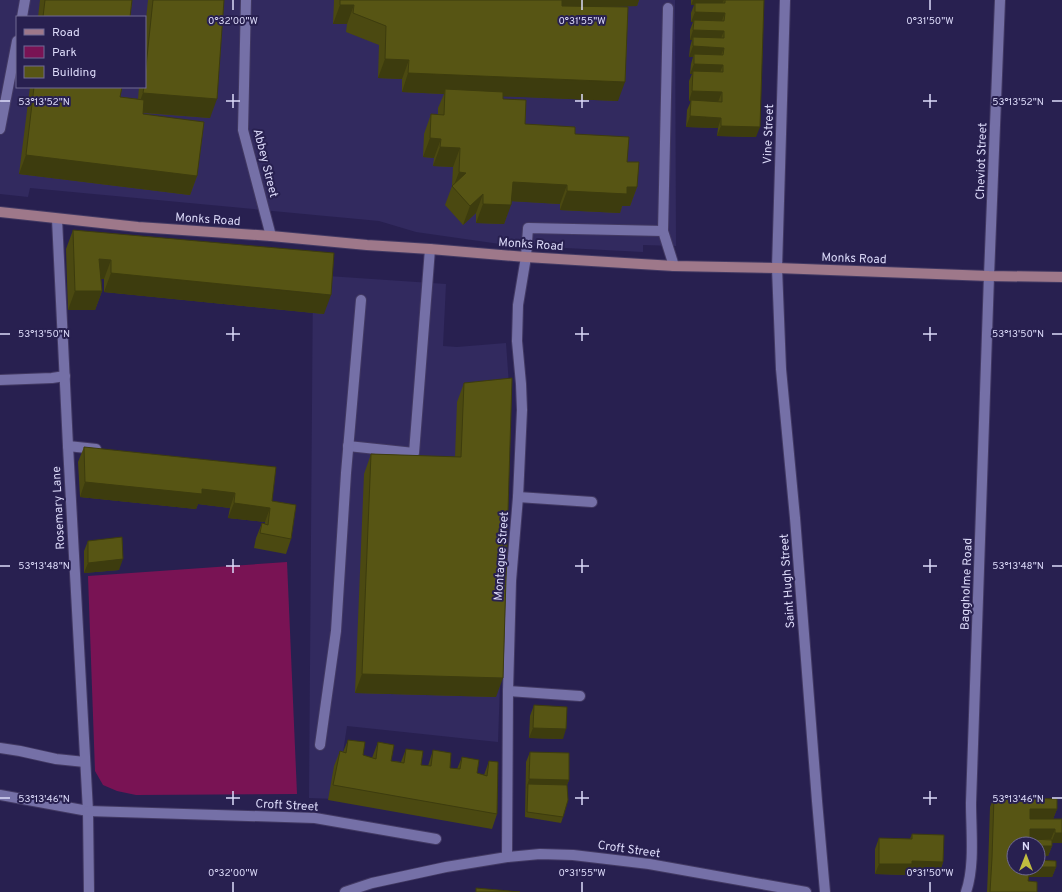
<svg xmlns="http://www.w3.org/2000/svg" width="1062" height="892" viewBox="0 0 1062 892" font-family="Overpass,sans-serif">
<rect width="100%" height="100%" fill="#282050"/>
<g fill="#322a5f" fill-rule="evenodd">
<path d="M0,0H675L676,246L643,245V252L507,245L416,232L379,221L30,188L28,197L0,194ZM17,17H145V87H17Z"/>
<polygon points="313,275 446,284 443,346 457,347 506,343 510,399 498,742 347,726 336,799 309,798"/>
</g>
<polygon fill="#791354" points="287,562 297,794 136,795 117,791 103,785 95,771 88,576"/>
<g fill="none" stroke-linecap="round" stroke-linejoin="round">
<g stroke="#423963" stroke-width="12">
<g id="lane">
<polyline points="22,17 25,0"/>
<polyline points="0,129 17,41"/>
<polyline points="663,231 668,8"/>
<polyline points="526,257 528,228 663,231 674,266"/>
<polyline points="0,380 52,378 65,376"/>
<polyline points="348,446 414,453 430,249"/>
<polyline points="320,745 336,631 346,473 361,300"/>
<polyline points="0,748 20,751 56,759 85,762"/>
<polyline points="0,795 88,811"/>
</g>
</g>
<g stroke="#423963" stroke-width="12">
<g id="street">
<polyline points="246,0 243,130 271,236"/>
<polyline points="785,0 777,268 781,369 795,518 817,801 825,892"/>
<polyline points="57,219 68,446 88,811 89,892"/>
<polyline points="68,446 96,449"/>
<polyline points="518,497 592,502"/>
<polyline points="508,691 580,696"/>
<polyline points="88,811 315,818 436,839"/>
<polyline points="507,857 508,691 511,581 518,497 522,410 521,384 517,341 518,305 526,257"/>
<polyline points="345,892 372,883 446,867 507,857 540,854 573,855 649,864 806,892"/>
<path d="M966,892C975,866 971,831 971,803L989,276L1000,0"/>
</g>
</g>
<g stroke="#423963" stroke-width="12">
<polyline id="secondary" points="0,212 138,227 271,236 367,245 430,249 526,257 674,266 777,268 989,276 1062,277"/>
</g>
<use href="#lane" stroke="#7570a7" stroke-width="10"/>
<use href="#street" stroke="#7570a7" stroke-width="10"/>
<use href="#secondary" stroke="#9e788a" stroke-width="10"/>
</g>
<g fill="#4b4911">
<polygon points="40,0 132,0 130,17 38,17"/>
<polygon points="148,0 224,0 210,118 143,113 143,114 197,176 190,195 19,174 30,87 122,87 120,97 138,99 139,87 145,87 145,28"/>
<polygon points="334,0 639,0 637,6 598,7 618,101 503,96 503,99 525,124 575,134 627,162 637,187 630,206 622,206 620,213 560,210 560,204 512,201 504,224 476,223 476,213 463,225 445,205 452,186 452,185 453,167 433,166 434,158 423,157 424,134 431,114 438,115 438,108 444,94 402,92 402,79 378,78 379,45 346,32 347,24 333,24"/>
<polygon points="691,0 764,0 756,137 717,136 718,128 686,127 687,110 691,101 689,101 689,81 692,74 690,74 691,64 693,57 689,57 690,47 692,40 690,40 690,30 693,22 691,22 691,13 694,5 691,5"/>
<polygon points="73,230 324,314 104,292 104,279 101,279 102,291 95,310 68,310 66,249"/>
<polygon points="464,383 496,697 355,693 364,474 371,454 455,457 457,402"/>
<polygon points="84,447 272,501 291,539 286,554 254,548 256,538 262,523 265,524 265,522 228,518 230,508 198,504 196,509 80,497 78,462"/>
<polygon points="88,541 119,570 84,573 84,551"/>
<polygon points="534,705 563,739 529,738 530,716"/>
<polygon points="348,740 363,755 372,758 378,742 391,761 401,762 406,749 421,765 428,766 433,750 450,768 457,769 462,757 477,773 484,775 489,761 497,814 492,829 328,800 334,766 340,751 343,752"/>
<polygon points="530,752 569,780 567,785 563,817 561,823 525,817 526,762"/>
<polygon points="994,797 1057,809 1053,819 1062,819 1062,843 1052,843 1052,846 1048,856 1038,856 1038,844 1014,868 1056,867 1052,877 1029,877 1028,881 1037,892 987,892 988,869 990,807"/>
<polygon points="912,834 943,862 940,872 909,872 908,875 875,874 875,849 879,838 910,839"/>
</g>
<g fill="#3d3c0e">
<polygon points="557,0 639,0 637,6 555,8"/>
<polygon points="693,0 724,0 721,6 695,3 694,5 691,5"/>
<polygon points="340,5 354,5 347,24 333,24"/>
<polygon points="695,12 725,13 721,23 694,20 693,22 691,22"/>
<polygon points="693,30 724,31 720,41 693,37 692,40 690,40"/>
<polygon points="693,46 724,48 720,58 694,54 693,57 689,57"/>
<polygon points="385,59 409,60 402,79 378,78"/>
<polygon points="694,64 723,65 719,75 693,71 692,74 690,74"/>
<polygon points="408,73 625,82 618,101 445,94 445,89 444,94 402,92"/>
<polygon points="692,91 722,92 718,102 689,101"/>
<polygon points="143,93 217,99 210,118 136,112"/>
<polygon points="690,116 721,118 718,128 686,127"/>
<polygon points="721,126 760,127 756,137 717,136"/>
<polygon points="430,138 441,139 434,158 423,157"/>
<polygon points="440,147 460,148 453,167 433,166"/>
<polygon points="26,155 197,176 190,195 19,174"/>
<polygon points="459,172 466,173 453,188"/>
<polygon points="513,182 567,185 560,204 506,201"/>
<polygon points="627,187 637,187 630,206 622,206 620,213 560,210 567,191"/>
<polygon points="483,194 476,213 463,225 470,206"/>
<polygon points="483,204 511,205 504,224 476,223"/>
<polygon points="99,259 111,260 104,279 92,278"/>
<polygon points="111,273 331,295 324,314 104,292"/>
<polygon points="75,291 102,291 95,310 68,310"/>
<polygon points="85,482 202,489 235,493 230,508 198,504 196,509 80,497"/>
<polygon points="234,503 270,508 265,522 228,518"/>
<polygon points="123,559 119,570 84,573 88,563"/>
<polygon points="362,674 503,678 496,697 355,693"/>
<polygon points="533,728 566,729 563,739 529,738"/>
<polygon points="529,779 569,780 565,790 528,784 526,790"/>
<polygon points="1030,809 1057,809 1053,819 1026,819"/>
<polygon points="1030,829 1055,829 1051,839 1026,839"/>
<polygon points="1055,833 1062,833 1062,843 1051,843"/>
<polygon points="1038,846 1052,846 1048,856 1038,856"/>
<polygon points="912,861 943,862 940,872 909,872 908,875 875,874 879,864"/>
<polygon points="1038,867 1056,867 1052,877 1026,877 1029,868 1038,868"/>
</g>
<g fill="#575514" stroke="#3d3c0e">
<polygon points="45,0 132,0 130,17 43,17"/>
<polygon points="153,0 224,0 217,99 143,93 144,87 145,87 145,76"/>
<polygon points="340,0 562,0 562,6 628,7 625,82 408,73 409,60 385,59 386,26 353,13 354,5 340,5"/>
<polygon points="725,0 764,0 760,127 721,126 721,118 690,116 691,100 722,102 722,92 692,91 693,71 723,72 723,65 694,64 694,54 723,55 724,48 693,46 693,37 724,38 724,31 693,30 694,20 724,21 725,13 695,12 695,3 725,3"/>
<polygon points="34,87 122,87 120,97 144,100 143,114 204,122 197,176 26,155"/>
<polygon points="445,89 503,92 503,99 526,100 525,124 575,127 575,134 629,137 627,162 639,162 637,187 627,187 627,194 567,191 567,185 513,182 511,205 483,204 483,194 470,206 452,186 466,173 459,172 460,148 440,147 441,139 430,138 431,114 444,115"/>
<polygon points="73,230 334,253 331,295 111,273 111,260 99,259 102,291 75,291"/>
<polygon points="512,378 503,678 362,674 371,454 461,457 464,383"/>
<polygon points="84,447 276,467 272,501 296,505 291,539 260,533 262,523 268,525 270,508 234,503 235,493 202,489 202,494 85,482"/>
<polygon points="122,537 123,559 88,563 88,541"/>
<polygon points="534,705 567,707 566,729 533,728"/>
<polygon points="348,740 365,742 363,755 376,759 378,742 394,745 391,761 404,763 406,749 423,751 421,765 431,766 433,750 451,753 450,768 460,769 462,757 479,760 477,773 487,776 489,761 498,762 497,814 333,785 340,751 346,753"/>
<polygon points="530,752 569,753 569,780 529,779"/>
<polygon points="528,784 567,785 568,800 563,817 527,812"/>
<polygon points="994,797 1057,799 1057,809 1030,809 1030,819 1062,819 1062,833 1055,833 1055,829 1030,829 1030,839 1052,840 1052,846 1038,846 1038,844 1014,844 1014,868 1030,868 1028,881 1037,882 1037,892 990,892 992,858"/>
<polygon points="912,834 944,835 943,862 912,861 912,864 879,864 879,838 912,839"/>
<polygon points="1038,860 1056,861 1056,867 1038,867"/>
<polygon points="476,888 520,892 476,892"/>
</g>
<path fill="none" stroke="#dcdaf9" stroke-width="1.5" d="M233,0V10M582,0V10M930,0V10M233,94V108M582,94V108M930,94V108M0,101H10M226,101H240M575,101H589M923,101H937M1052,101H1062M233,327V341M582,327V341M930,327V341M0,334H10M226,334H240M575,334H589M923,334H937M1052,334H1062M233,559V573M582,559V573M930,559V573M0,566H10M226,566H240M575,566H589M923,566H937M1052,566H1062M233,791V805M582,791V805M930,791V805M0,798H10M226,798H240M575,798H589M923,798H937M1052,798H1062M233,882V892M582,882V892M930,882V892"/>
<g text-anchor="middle" stroke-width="4" stroke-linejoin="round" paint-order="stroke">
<g font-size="12" fill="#dcdaf9" stroke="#282050">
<text transform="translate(768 134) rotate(-88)" y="4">Vine Street</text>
<text transform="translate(981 161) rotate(-88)" y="4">Cheviot Street</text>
<text transform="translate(266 163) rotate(76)" y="4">Abbey Street</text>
<text transform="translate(208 219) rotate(4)" y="4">Monks Road</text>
<text transform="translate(531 244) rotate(4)" y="4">Monks Road</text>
<text transform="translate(854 258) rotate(2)" y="4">Monks Road</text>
<text transform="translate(58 508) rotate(-93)" y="4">Rosemary Lane</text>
<text transform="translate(501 556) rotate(-86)" y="4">Montague Street</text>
<text transform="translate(787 581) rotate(-94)" y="4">Saint Hugh Street</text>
<text transform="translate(966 584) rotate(-88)" y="4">Baggholme Road</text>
<text transform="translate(287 805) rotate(3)" y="4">Croft Street</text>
<text transform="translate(629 849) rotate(8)" y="4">Croft Street</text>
</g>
</g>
<g font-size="10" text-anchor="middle" fill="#dcdaf9" stroke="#282050" stroke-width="4" stroke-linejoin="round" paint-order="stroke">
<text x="233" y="24">0°32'00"W</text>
<text x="582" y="24">0°31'55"W</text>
<text x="930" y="24">0°31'50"W</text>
<text x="44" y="105">53°13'52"N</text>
<text x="1018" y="105">53°13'52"N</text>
<text x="44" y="337">53°13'50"N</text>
<text x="1018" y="337">53°13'50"N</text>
<text x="44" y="569">53°13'48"N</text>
<text x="1018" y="569">53°13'48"N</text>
<text x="44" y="802">53°13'46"N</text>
<text x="1018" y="802">53°13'46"N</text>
<text x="233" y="876">0°32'00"W</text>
<text x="582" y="876">0°31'55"W</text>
<text x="930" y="876">0°31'50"W</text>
</g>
<rect x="16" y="16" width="130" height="72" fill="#282050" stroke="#706a94"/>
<rect x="24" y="29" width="20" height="6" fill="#9e788a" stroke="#706a94"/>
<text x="52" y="36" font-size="12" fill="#dcdaf9">Road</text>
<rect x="24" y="46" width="20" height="12" fill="#791354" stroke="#706a94"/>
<text x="52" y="56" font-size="12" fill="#dcdaf9">Park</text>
<rect x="24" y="66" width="20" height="12" fill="#575514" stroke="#706a94"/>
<text x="52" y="76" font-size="12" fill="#dcdaf9">Building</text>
<g transform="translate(1026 856)"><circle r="19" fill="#282050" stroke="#706a94"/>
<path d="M0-3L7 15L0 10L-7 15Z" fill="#c1bd40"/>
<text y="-6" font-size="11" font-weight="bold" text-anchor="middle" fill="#dcdaf9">N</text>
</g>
</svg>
